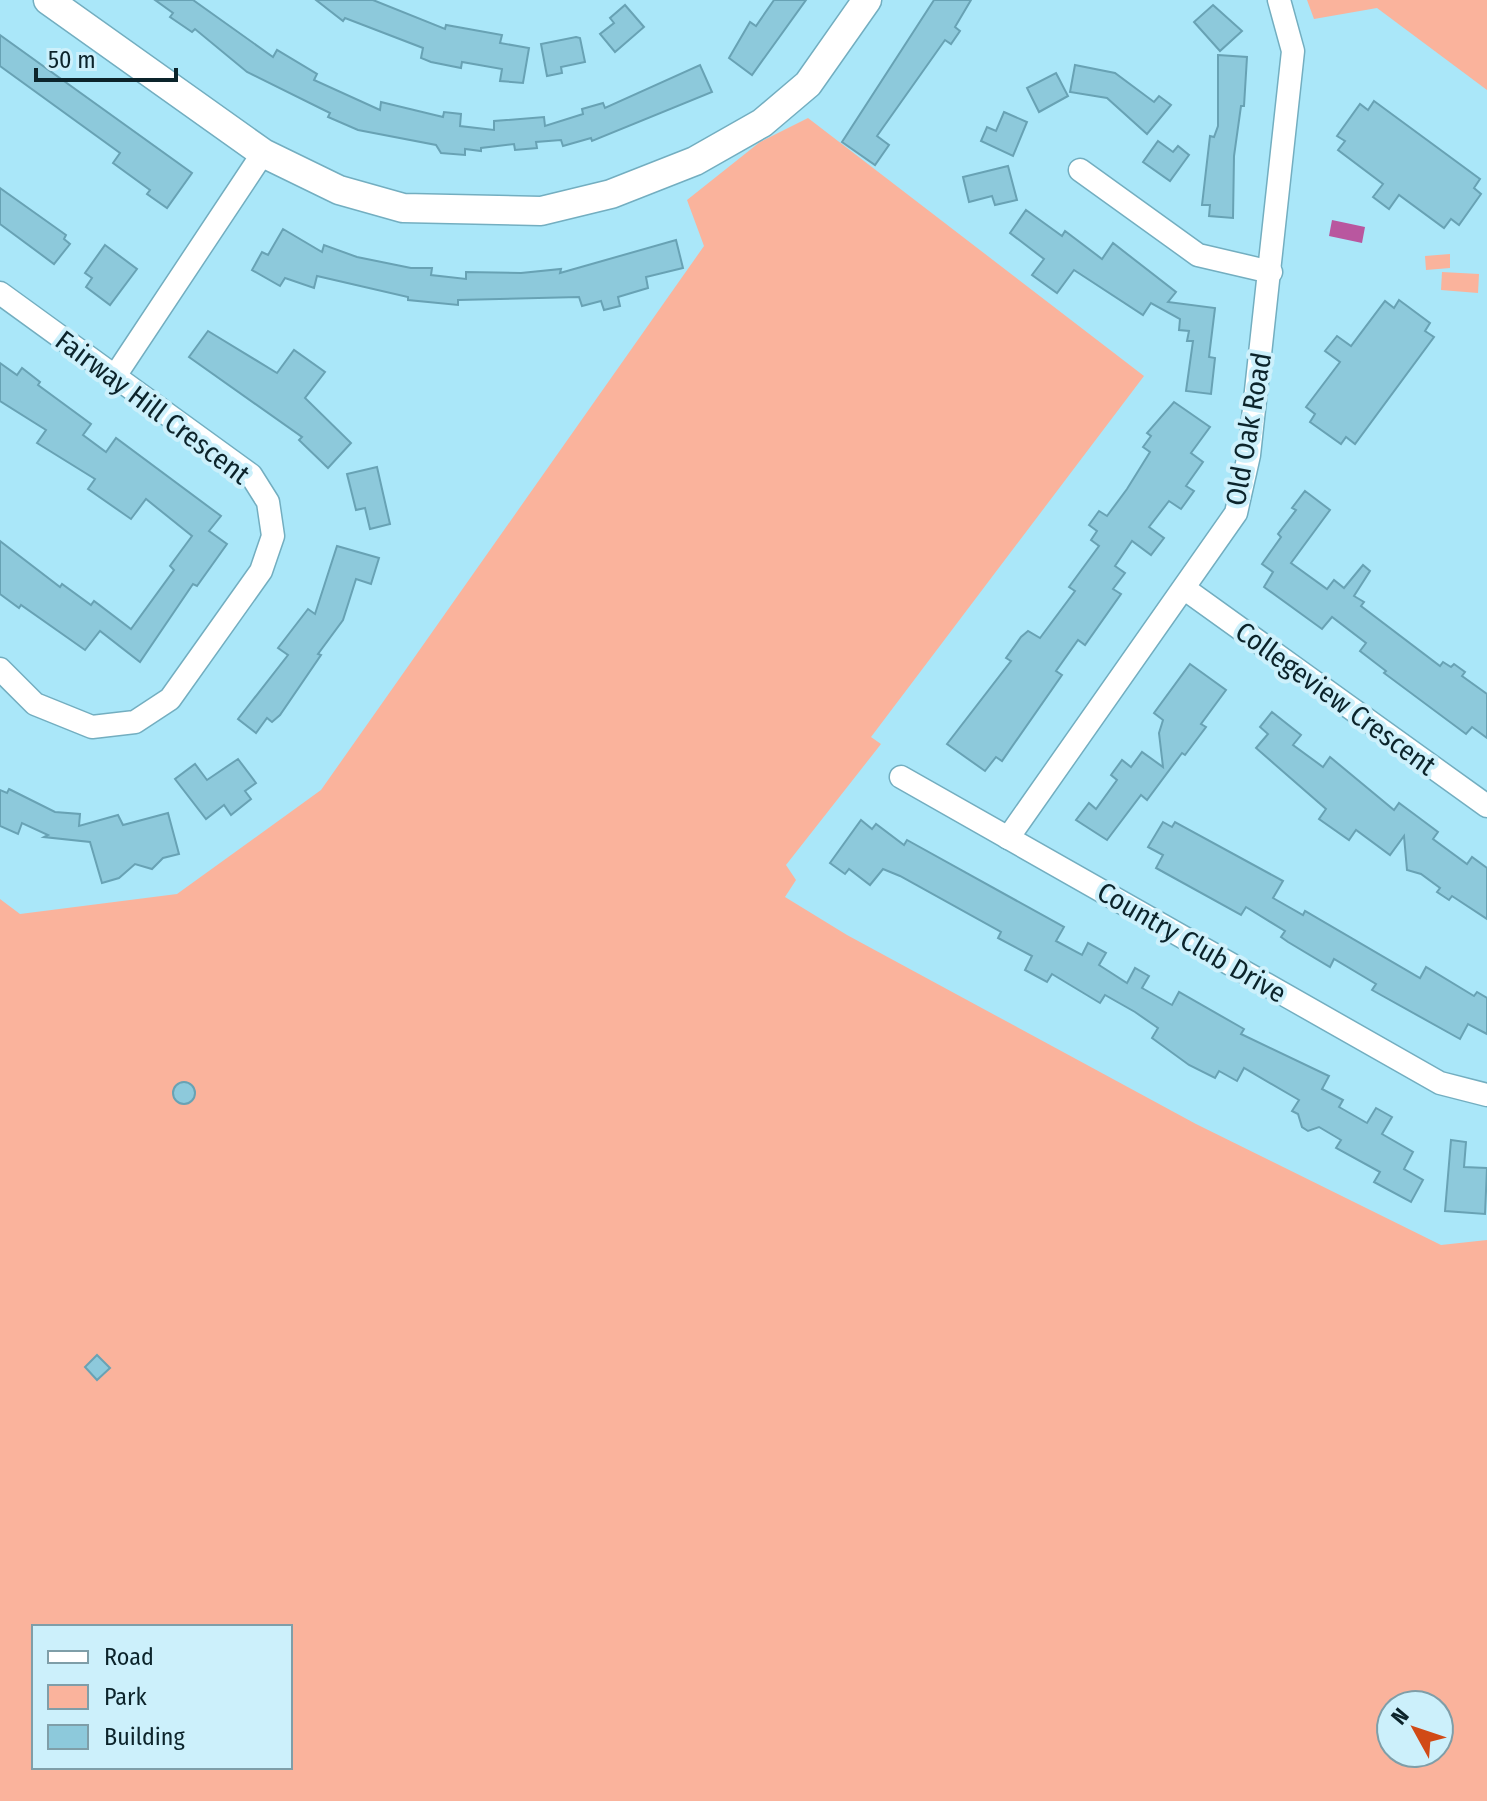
<svg xmlns="http://www.w3.org/2000/svg" width="1487" height="1801" viewBox="0 0 1487 1801" font-family="'Fira Sans Condensed',sans-serif">
<rect width="100%" height="100%" fill="#aae7f9"/>
<g fill="#fab39c" fill-rule="evenodd">
<polygon points="1307,0 1487,0 1487,90 1377,8 1314,19"/>
<path d="M808,118L1144,376L871,737L881,744L786,865L796,880L785,897L847,935L1196,1124L1441,1245L1487,1240V1801H0V899L20,914L177,894L321,790L704,246L687,200L760,142ZM34,1627H290V1767H34ZM1391,1705H1439V1753H1391Z"/>
<polygon points="1450,254 1450,268 1426,270 1425,256"/>
<polygon points="1442,272 1479,274 1478,293 1441,290"/>
</g>
<polygon fill="#b9579f" points="1332,220 1365,227 1362,243 1329,236"/>
<g fill="#8dc9db" stroke="#68a2b4" stroke-width="2">
<polygon points="155,0 193,0 273,57 277,50 317,74 314,80 380,110 381,102 443,117 444,112 461,114 460,126 494,130 494,121 544,117 545,126 583,114 582,109 603,103 605,108 700,65 712,92 592,141 591,138 563,146 561,140 536,142 537,148 515,150 514,144 481,148 481,151 465,149 465,155 441,153 436,145 358,130 328,117 330,113 247,72 195,29 192,32 170,17 173,13"/>
<polygon points="316,0 373,0 445,29 446,25 502,35 500,43 529,48 523,83 500,81 502,69 462,62 461,68 431,62 421,58 423,48 345,18 343,21"/>
<polygon points="774,0 806,0 752,75 729,58 750,22 756,26"/>
<polygon points="934,0 971,0 955,27 960,31 951,44 945,40 877,136 889,145 875,165 842,142"/>
<polygon points="625,5 644,27 615,52 600,34 614,23 610,18"/>
<polygon points="1213,5 1242,31 1220,51 1194,22"/>
<polygon points="0,35 192,173 167,208 147,194 150,190 113,163 120,153 0,66"/>
<polygon points="576,37 580,38 585,62 561,67 562,73 547,76 541,44"/>
<polygon points="1218,55 1247,57 1244,106 1241,106 1234,156 1233,218 1209,216 1210,205 1202,205 1210,136 1214,137 1218,126"/>
<polygon points="1075,65 1115,73 1154,102 1159,96 1171,105 1147,134 1107,98 1070,92"/>
<polygon points="1056,73 1068,96 1039,112 1027,88"/>
<polygon points="1374,101 1480,179 1474,188 1481,194 1459,225 1451,219 1444,228 1399,195 1389,209 1373,197 1383,184 1338,150 1345,141 1337,136 1360,104 1368,110"/>
<polygon points="1004,112 1027,122 1013,156 981,141 987,127 996,131"/>
<polygon points="1158,141 1173,152 1178,146 1189,155 1170,181 1143,162"/>
<polygon points="1008,166 1017,200 995,205 992,196 969,202 963,177"/>
<polygon points="0,188 66,235 64,239 70,244 54,264 0,224"/>
<polygon points="1026,210 1062,236 1065,231 1102,259 1113,243 1176,292 1168,302 1215,308 1209,357 1215,358 1211,394 1186,391 1193,341 1187,341 1189,331 1179,330 1180,319 1151,303 1143,315 1074,270 1057,293 1032,275 1044,259 1010,233"/>
<polygon points="283,229 322,252 324,245 357,257 411,268 432,268 431,275 466,279 466,272 521,273 561,269 560,273 676,240 683,268 646,277 648,288 618,297 620,306 604,310 601,301 582,306 579,297 458,300 458,305 408,300 408,297 317,276 314,288 285,278 280,286 252,270 262,252 268,255"/>
<polygon points="105,245 137,269 110,305 86,287 92,278 85,273"/>
<polygon points="1399,300 1430,323 1425,331 1434,337 1355,444 1346,437 1341,444 1310,422 1315,414 1306,407 1340,362 1325,351 1337,336 1351,346 1385,301 1394,308"/>
<polygon points="208,331 277,373 294,350 325,372 305,398 351,443 328,468 299,440 302,437 189,357"/>
<polygon points="0,363 17,375 22,368 40,382 38,385 91,424 83,435 106,452 116,438 221,516 209,531 227,544 197,586 193,584 140,662 100,631 85,650 21,605 19,608 0,594 0,541 60,587 62,584 91,605 94,601 131,629 174,570 170,566 192,536 146,499 131,519 88,489 95,479 37,443 46,430 0,401"/>
<polygon points="1174,402 1210,427 1191,453 1203,462 1186,486 1194,491 1181,509 1169,501 1149,527 1164,538 1151,555 1132,541 1115,566 1125,573 1113,589 1121,594 1085,645 1078,640 1056,671 1062,675 1002,761 996,757 985,771 947,744 1011,661 1006,658 1021,637 1028,631 1040,638 1075,591 1069,587 1099,546 1091,540 1097,531 1089,525 1099,511 1107,516 1127,489 1150,452 1143,447 1151,436 1147,433"/>
<polygon points="377,467 390,524 370,529 365,508 356,510 347,474"/>
<polygon points="1305,491 1330,510 1291,563 1327,589 1334,580 1344,588 1363,565 1370,571 1354,596 1364,602 1361,606 1440,666 1443,662 1451,667 1454,664 1465,672 1462,676 1487,694 1487,738 1472,727 1466,734 1384,673 1386,671 1360,651 1366,643 1332,617 1322,629 1264,587 1273,572 1262,564 1281,537 1278,534 1296,510 1292,508"/>
<polygon points="337,546 379,558 371,584 356,579 343,620 318,654 321,655 280,715 272,722 267,718 256,733 238,719 288,655 278,648 308,609 315,614"/>
<polygon points="1190,664 1226,690 1201,724 1206,727 1185,755 1182,753 1147,800 1141,795 1107,840 1076,820 1089,803 1096,809 1117,780 1111,775 1122,760 1131,767 1142,752 1163,767 1159,733 1163,720 1154,713"/>
<polygon points="1272,712 1301,735 1293,745 1323,767 1330,757 1394,810 1399,803 1418,817 1438,832 1433,839 1467,864 1472,857 1487,868 1487,919 1452,896 1449,900 1437,892 1440,888 1421,874 1407,870 1404,836 1390,855 1356,830 1349,840 1319,819 1326,809 1256,748 1268,734 1260,727"/>
<polygon points="238,759 256,783 245,791 251,799 231,815 224,805 206,819 175,779 195,764 207,780"/>
<polygon points="9,789 55,812 80,814 79,826 118,815 123,825 168,813 179,854 163,858 152,869 135,864 119,878 102,883 90,842 44,837 48,835 22,823 18,834 0,826 0,790 7,793"/>
<polygon points="861,820 872,829 876,824 904,845 907,840 1064,927 1056,941 1082,955 1088,943 1106,953 1099,965 1127,983 1135,968 1149,976 1142,988 1172,1005 1179,992 1244,1029 1241,1034 1329,1076 1322,1089 1343,1100 1339,1107 1367,1123 1376,1108 1392,1117 1382,1134 1413,1152 1404,1169 1423,1180 1411,1202 1374,1182 1380,1172 1336,1148 1341,1140 1319,1127 1308,1131 1302,1127 1298,1114 1292,1111 1299,1100 1244,1068 1237,1081 1219,1071 1215,1078 1189,1065 1152,1038 1158,1028 1135,1012 1105,995 1100,1003 1052,974 1047,982 1025,970 1032,956 998,938 1001,932 900,876 883,869 870,885 849,869 845,874 830,863"/>
<polygon points="1163,822 1172,827 1175,822 1283,881 1273,898 1303,915 1305,911 1420,978 1426,967 1474,996 1477,992 1487,998 1487,1034 1468,1024 1460,1039 1372,990 1376,984 1334,959 1330,967 1288,942 1281,937 1285,931 1246,907 1241,915 1156,868 1163,855 1148,847"/>
<circle cx="184" cy="1093" r="11"/>
<polygon points="1451,1140 1466,1142 1464,1167 1487,1168 1485,1214 1445,1211"/>
<polygon points="97,1355 110,1368 97,1380 85,1367"/>
</g>
<g fill="none" stroke-linecap="round" stroke-linejoin="round">
<g stroke="#73aec0" stroke-width="25">
<g id="minor">
<polyline points="1080,170 1198,255 1271,272"/>
<polyline points="0,293 251,475 268,502 273,536 261,571 170,699 135,722 92,727 35,704 0,669"/>
<polyline points="115,376 263,153"/>
<polyline points="1185,589 1487,806"/>
<polyline points="901,777 1440,1083 1487,1095"/>
<polyline points="1008,838 1236,513 1249,455 1293,51 1279,0"/>
</g>
</g>
<g stroke="#73aec0" stroke-width="31">
<polyline id="tertiary" points="48,0 263,153 339,190 403,208 541,211 611,194 695,161 762,123 808,84 867,0"/>
</g>
<use href="#minor" stroke="#fff" stroke-width="22"/>
<use href="#tertiary" stroke="#fff" stroke-width="28"/>
</g>
<g text-anchor="middle" stroke-width="8" stroke-linejoin="round" paint-order="stroke">
<g font-size="28" fill="#0c242b" stroke="#ccf0fb">
<text transform="translate(153 407) rotate(37)" y="10">Fairway Hill Crescent</text>
<text transform="translate(1248 429) rotate(-80)" y="10">Old Oak Road</text>
<text transform="translate(1336 698) rotate(36)" y="10">Collegeview Crescent</text>
<text transform="translate(1192 942) rotate(30)" y="10">Country Club Drive</text>
</g>
</g>
<rect x="32" y="1625" width="260" height="144" fill="#ccf0fb" stroke="#7f9ea8" stroke-width="2"/>
<rect x="48" y="1651" width="40" height="12" fill="#ffffff" stroke="#7f9ea8" stroke-width="2"/>
<text x="104" y="1665" font-size="24" fill="#0c242b">Road</text>
<rect x="48" y="1685" width="40" height="24" fill="#fab39c" stroke="#7f9ea8" stroke-width="2"/>
<text x="104" y="1705" font-size="24" fill="#0c242b">Park</text>
<rect x="48" y="1725" width="40" height="24" fill="#8dc9db" stroke="#7f9ea8" stroke-width="2"/>
<text x="104" y="1745" font-size="24" fill="#0c242b">Building</text>
<g transform="translate(1415 1729) rotate(310)"><circle r="38" fill="#ccf0fb" stroke="#7f9ea8" stroke-width="2"/>
<path d="M0-6L14 30L0 20L-14 30Z" fill="#d14a16"/>
<text y="-12" font-size="22" font-weight="bold" text-anchor="middle" fill="#0c242b">N</text>
</g>
<path d="M36 68v12h140v-12" fill="none" stroke="#0c242b" stroke-width="4"/>
<text x="48" y="68" font-size="24" fill="#0c242b" stroke="#ccf0fb" stroke-width="6" paint-order="stroke">50 m</text>
</svg>
